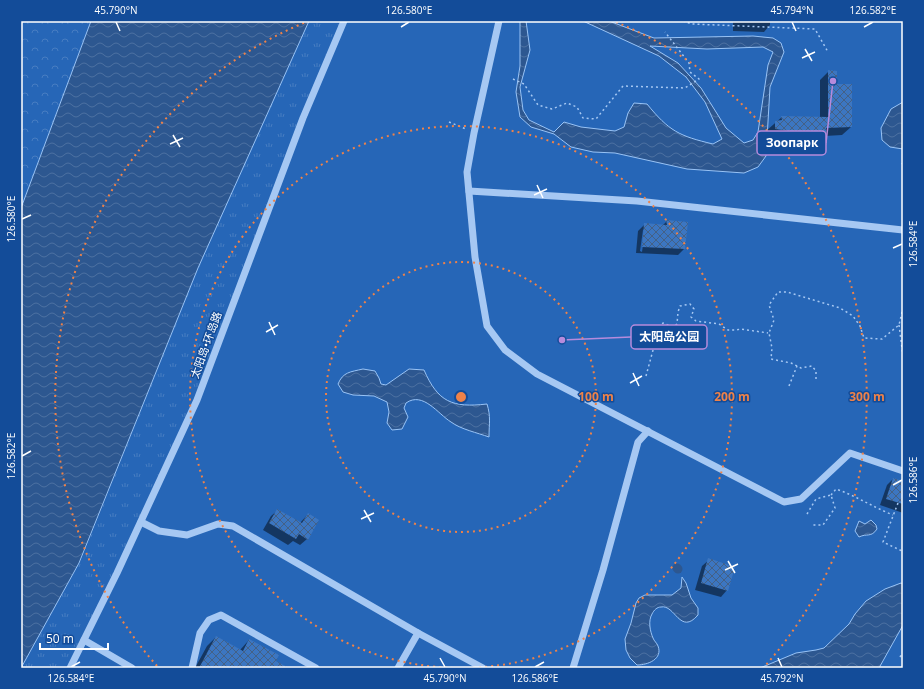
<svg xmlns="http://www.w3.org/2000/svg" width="924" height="689" viewBox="0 0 924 689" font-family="'Open Sans','Noto Sans SC',sans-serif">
<defs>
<pattern id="grass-tufts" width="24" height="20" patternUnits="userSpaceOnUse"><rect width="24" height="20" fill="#2666b7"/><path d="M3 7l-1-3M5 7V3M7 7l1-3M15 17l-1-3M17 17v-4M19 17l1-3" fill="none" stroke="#477dc2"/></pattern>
<pattern id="forest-crowns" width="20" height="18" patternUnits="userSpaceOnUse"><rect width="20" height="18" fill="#2666b7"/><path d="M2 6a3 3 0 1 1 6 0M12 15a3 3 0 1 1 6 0" fill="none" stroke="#477dc2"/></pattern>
<pattern id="water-waves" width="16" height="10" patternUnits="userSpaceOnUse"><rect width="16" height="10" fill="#2d5790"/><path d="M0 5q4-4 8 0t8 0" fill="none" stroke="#4c70a1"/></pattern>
<pattern id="building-cross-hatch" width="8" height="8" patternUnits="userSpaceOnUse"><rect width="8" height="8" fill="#3c76c1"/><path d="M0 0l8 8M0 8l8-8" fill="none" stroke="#446186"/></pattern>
</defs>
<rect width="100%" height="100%" fill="#134c99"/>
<polygon fill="url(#grass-tufts)" points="309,21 344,21 197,400 70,668 21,668 81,560 198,268"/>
<polygon fill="url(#forest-crowns)" points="21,21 91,21 21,208"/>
<polygon fill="#2666b7" points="345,21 903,21 903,668 70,668 197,400 243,279"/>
<g fill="url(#water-waves)" stroke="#98c3f6" fill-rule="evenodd">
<polygon points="91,21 309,21 198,268 79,563 21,668 21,208"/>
<path d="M520,21H526L530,50L520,87L523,110L529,120L554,132L564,122L581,127L615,131L624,127L628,113L634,103L647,104C669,131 679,136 713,144L722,139L705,102L686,77L659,56L583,21H609L654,38L753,36L773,38L781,43L784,52L770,87L766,156L758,167L744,173L687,169L615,153L593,152L571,147L554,134L531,127L520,117L516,92L520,66ZM650,46L707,49L763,47L773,52L768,65L758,132L753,140L744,143L726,128L701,88L678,63Z"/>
<polygon points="903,102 903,149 890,147 882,140 881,128 891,109"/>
<path d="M363,369L375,371L379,378L381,384L386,385L409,369L424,370C438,402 452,408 487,404C491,417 489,423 489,437C478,433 460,429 451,422C438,414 423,391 406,403L404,408L408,417L402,429L392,430L387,423L389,412L387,402L374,396L353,395L343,392L338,384C343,372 350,372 363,369Z"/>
<path d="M871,520L876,525L877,529C871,538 867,533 859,537L855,531L859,521L865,524Z"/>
<path d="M682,577L686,583L691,598L698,608V615C680,636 675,604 661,607C657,607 654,610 652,614C648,621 650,631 653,638C654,641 657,643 658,646C663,659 648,665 637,665L630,658L626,650L625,639L631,623L636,603L639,598L645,595H672L681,588Z"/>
<polygon points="901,583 903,584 903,625 879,668 760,668 796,653 816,650 824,648 849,624 855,614 866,601 885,589"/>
</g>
<g fill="#0007" fill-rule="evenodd">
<polygon points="722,21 770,21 770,25 764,32 733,31 733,21"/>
<polygon points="829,71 836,85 851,127 842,135 825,136 826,145 817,154 783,154 781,139 767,138 766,131 782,117 820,118 820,80"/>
<path d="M667,221L684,249L678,255L636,253L638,231L645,224L662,226ZM643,230H645L642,252L640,251Z"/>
<polygon points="893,479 903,482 903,513 880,505 887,485"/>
<polygon points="278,510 300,523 308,514 307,539 300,545 293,541 288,545 263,530 271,516"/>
<polygon points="709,560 727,590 721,597 695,590 702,566"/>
<polygon points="216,637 240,650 249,640 275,661 287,668 195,668 207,646"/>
</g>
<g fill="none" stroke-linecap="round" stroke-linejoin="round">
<polyline stroke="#2d5790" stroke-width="9" points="677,568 678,569"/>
</g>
<g fill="url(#building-cross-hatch)">
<polygon points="828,70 837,71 837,84 852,84 852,127 826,128 827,145 792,146 790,131 775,129 775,121 782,120 781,116 828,117"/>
<polygon points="666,220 688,222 685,249 642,247 644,223 667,225"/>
<polygon points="893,478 903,481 903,504 886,499"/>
<polygon points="277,509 302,523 308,513 319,520 308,540 299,534 296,539 269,523"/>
<polygon points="708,558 735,567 728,591 701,583"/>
<polygon points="216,636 243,651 249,639 279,655 276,661 289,668 199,668"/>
</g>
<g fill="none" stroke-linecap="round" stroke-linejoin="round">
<g stroke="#a6c8f3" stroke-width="1.5" stroke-dasharray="2 3" stroke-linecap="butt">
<polyline points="683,21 692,24 815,29 828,52"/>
<polyline points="513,79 524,84 538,105 552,109 567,103 577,107 583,118 596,119 623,86 685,88 699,79 690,72 689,63 665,32"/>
<polyline points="449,122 466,129"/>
<polyline points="902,163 903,165"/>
<polyline points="899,325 903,356"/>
<polyline points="646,376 659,328 663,323 673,327 677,324 678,312 680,306 690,304 694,309 691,317 696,321 719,324 728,330 736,330 741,329 768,333"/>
<polyline points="816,379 816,371 812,366 801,368 791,363 771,359 772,348 769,333 774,320 769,305 778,292 787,292 840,308 853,316 860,326 864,338 882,339 899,325 903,308"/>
<polyline points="789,386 797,366"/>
<path d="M831,495L836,489C856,496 873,507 893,515"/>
<polyline points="898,503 883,542 902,551"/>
<polyline points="807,514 816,499 831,495 835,508 823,525 811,525"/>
<polyline points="900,657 903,652"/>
</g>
<g stroke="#a6c8f3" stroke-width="7">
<polyline points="499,21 474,133 467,172 475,257 487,326 505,350 537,374 784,502 801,499 850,453 903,471"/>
<polyline points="469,191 637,201 903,230"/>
<polyline points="141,522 159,531 187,535 218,524 233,526 418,633"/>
<polyline points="84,640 132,668"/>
<polyline points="70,668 117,573 197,400 303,118 344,21"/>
<polyline points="192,668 200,633 209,620 221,615 316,668"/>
<polyline points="398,668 418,633 483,668"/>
<polyline points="573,668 603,570 638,442 648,431"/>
</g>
</g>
<path fill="none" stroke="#fff" stroke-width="1.5" d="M116,22L120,31M792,22L796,31M401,27L409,22M864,27L873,22M805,49L812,61M802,58L815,52M173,135L180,147M170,144L183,138M537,185L543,198M534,195L547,189M22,219L31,215M893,248L902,244M269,322L275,335M266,332L278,325M633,373L639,386M630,383L642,376M22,456L31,451M893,485L902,480M364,510L371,522M361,519L374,513M728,561L735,573M725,570L738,564M440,658L445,667M778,658L782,667M71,667L80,662M535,667L544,662"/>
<g fill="none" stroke="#ee8249" stroke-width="2" stroke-dasharray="2 4">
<circle cx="461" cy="397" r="135"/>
<path d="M459 668A271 271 0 1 1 463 668"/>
<path d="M157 666A406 406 0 0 1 306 22M616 22A406 406 0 0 1 765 666"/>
</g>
<g text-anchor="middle" stroke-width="3" stroke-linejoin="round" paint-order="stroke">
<g font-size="11" fill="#fff" stroke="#134c99">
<text transform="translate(206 345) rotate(-70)" y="4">太阳岛•环岛路</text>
</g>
</g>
<circle cx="461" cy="397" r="6" fill="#ee8249" stroke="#134c99" stroke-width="2"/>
<g font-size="12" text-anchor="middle" font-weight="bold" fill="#ee8249" stroke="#134c99" stroke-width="3" stroke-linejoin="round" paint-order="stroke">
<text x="596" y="401">100 m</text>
<text x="732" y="401">200 m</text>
<text x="867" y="401">300 m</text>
</g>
<path fill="none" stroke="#b68bdc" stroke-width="1.5" d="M833 81L826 143M562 340L631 337"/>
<g fill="#b68bdc" stroke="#134c99" stroke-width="1.5">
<circle cx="833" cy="81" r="4"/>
<circle cx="562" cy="340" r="4"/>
</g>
<g fill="#134c99" stroke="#b68bdc" stroke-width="1.5">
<rect x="757" y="131" width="69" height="24" rx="4"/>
<rect x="631" y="325" width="76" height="24" rx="4"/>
</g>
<g font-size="12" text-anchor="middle" font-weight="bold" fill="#fff">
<text x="792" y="147">Зоопарк</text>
<text x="669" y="341">太阳岛公园</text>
</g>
<rect width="924" height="689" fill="none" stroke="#134c99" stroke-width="44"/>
<path d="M40 643v6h68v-6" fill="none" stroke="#ffffff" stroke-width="2"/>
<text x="46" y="643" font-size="12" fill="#ffffff" stroke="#134c99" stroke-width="3" paint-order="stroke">50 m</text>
<rect x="22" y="22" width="880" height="645" fill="none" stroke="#fff" stroke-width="1.5"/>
<g font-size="10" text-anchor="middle" fill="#fff">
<text x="116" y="14">45.790°N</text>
<text x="409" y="14">126.580°E</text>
<text x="792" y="14">45.794°N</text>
<text x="873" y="14">126.582°E</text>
<text transform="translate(11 219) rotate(-90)" y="4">126.580°E</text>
<text transform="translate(913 244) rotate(-90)" y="4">126.584°E</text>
<text transform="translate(11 456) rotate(-90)" y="4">126.582°E</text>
<text transform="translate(913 480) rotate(-90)" y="4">126.586°E</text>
<text x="71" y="682">126.584°E</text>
<text x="445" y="682">45.790°N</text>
<text x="535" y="682">126.586°E</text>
<text x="782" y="682">45.792°N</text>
</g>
</svg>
